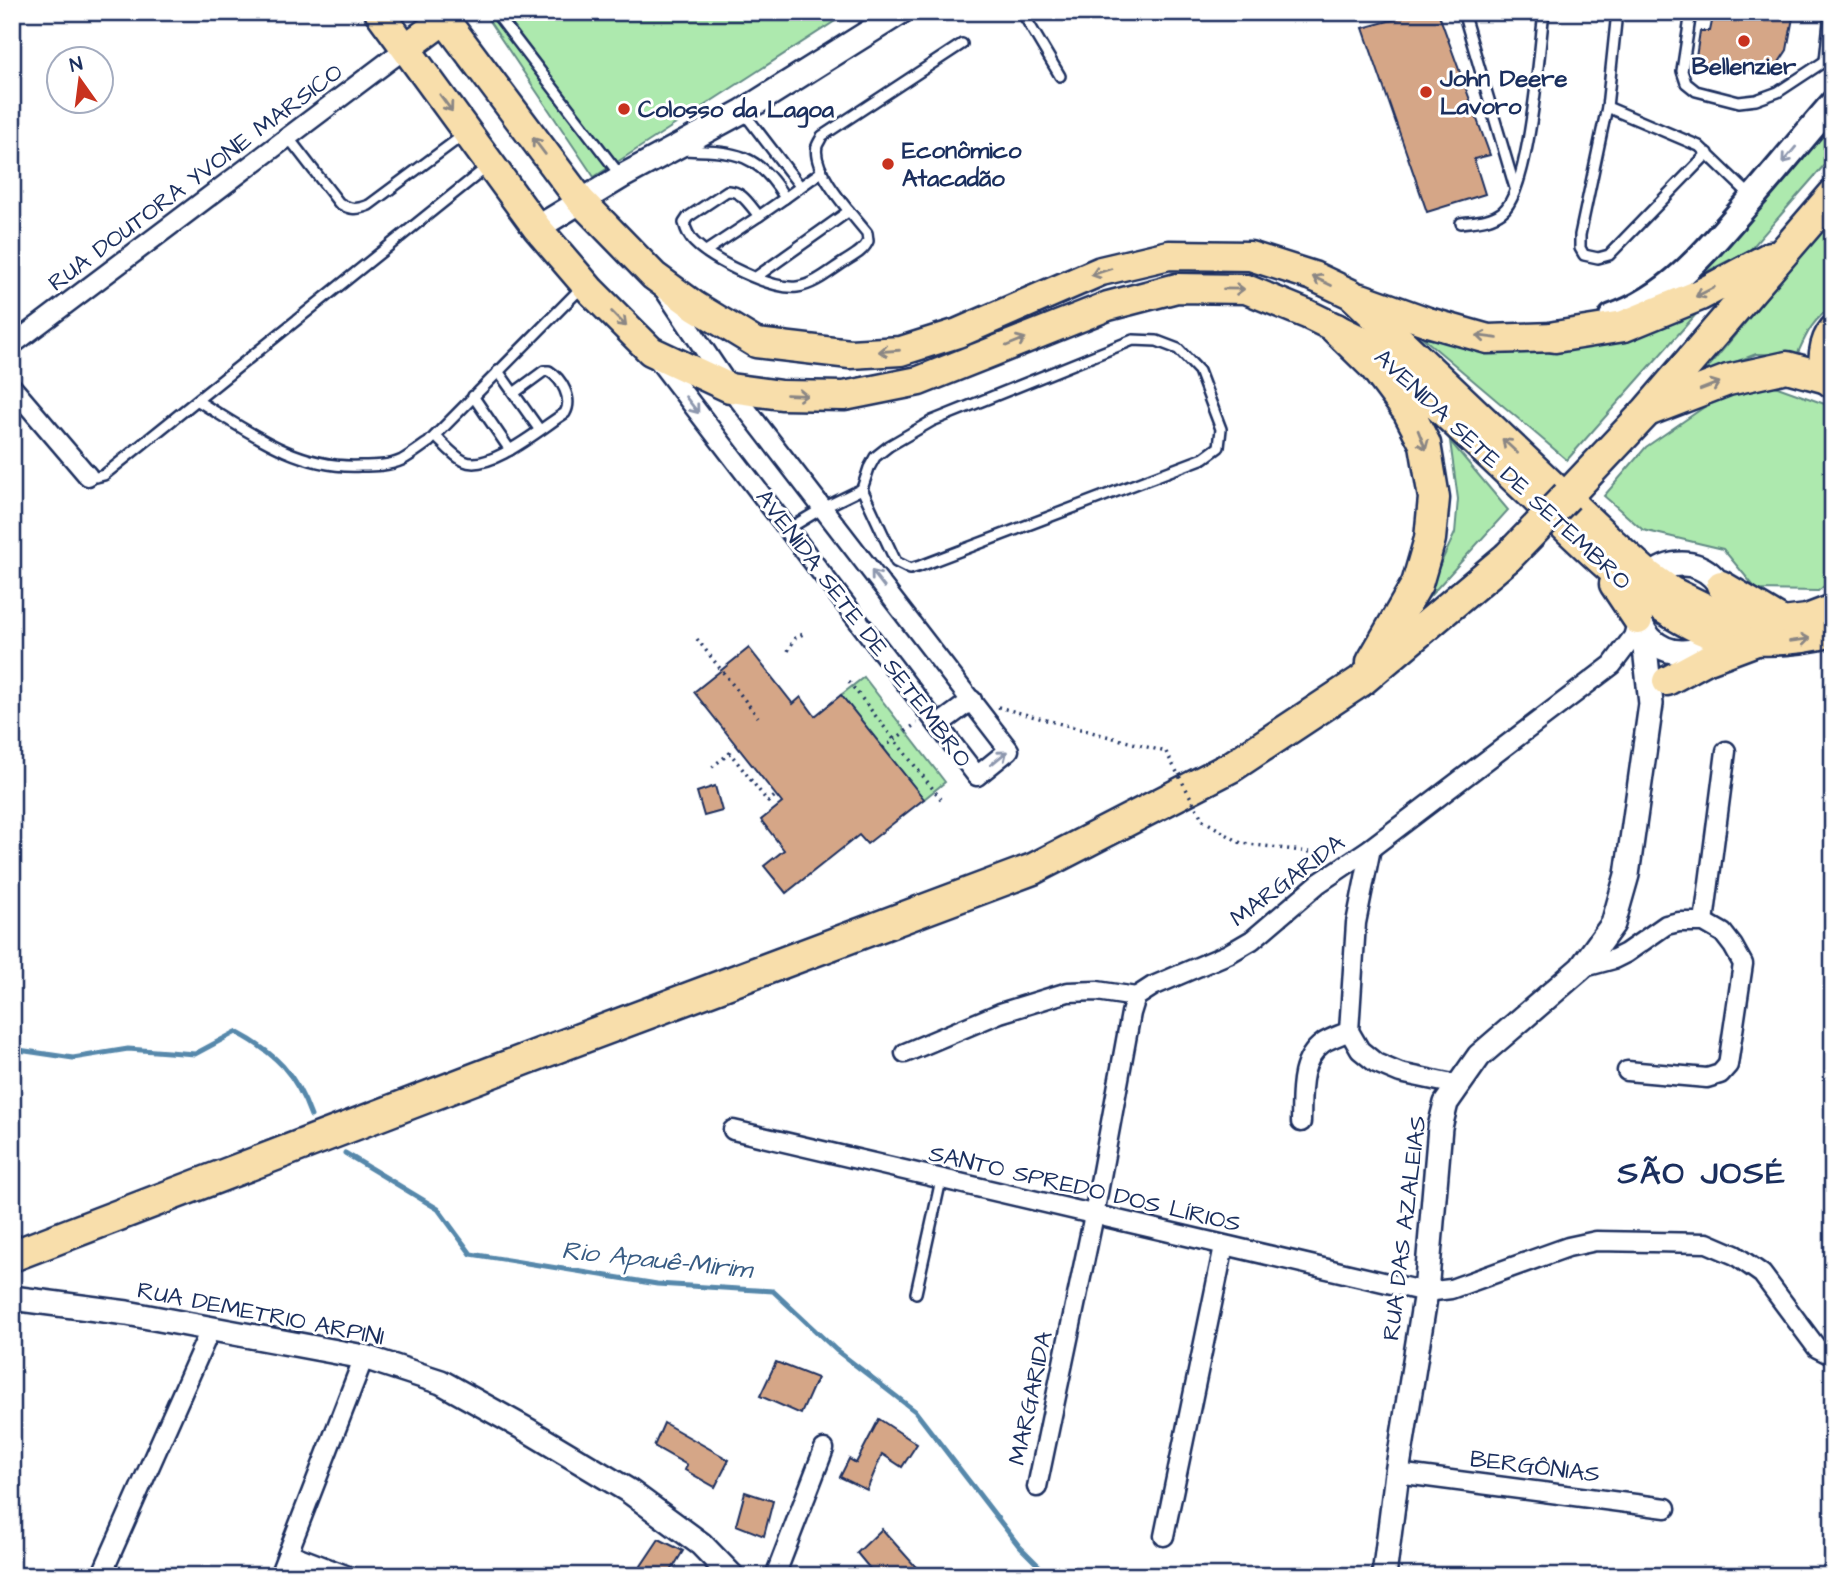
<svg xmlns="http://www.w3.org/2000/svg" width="1845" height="1588" viewBox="0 0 1845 1588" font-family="'Architects Daughter',sans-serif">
<rect width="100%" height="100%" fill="#fff"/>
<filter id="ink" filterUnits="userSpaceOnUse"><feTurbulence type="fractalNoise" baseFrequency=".0143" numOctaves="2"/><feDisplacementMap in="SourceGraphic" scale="14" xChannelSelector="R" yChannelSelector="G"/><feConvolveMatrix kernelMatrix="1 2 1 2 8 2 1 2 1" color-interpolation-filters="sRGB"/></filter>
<g filter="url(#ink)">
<g fill="#ade9ae" stroke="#648c86" stroke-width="2">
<polygon points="483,12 849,12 594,177"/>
<polygon points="1833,119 1833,155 1750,250 1696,277"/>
<path d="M1833,217V307C1813,318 1806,335 1797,355L1756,354L1702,375Z"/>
<polygon points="1698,312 1567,460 1423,338 1530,353 1617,340"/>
<polygon points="1772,385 1833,407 1833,579 1818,591 1757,590 1723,549 1643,530 1604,496 1646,447 1716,399"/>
<polygon points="1450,441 1508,510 1420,607 1455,533 1458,499"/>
<polygon points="864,677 945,782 924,799 841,695"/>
</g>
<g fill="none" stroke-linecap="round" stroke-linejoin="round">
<g stroke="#5688ab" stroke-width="5">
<path d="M12,1049L73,1058L128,1049L195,1054L236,1032C276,1053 296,1074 311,1116"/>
<polyline points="345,1153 438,1209 471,1254 657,1284 773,1291 836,1350 915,1411 1019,1546 1049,1576"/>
</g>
</g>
<g fill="#d5a687" stroke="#1b2f5e" stroke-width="2">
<polygon points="1421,12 1438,12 1490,155 1474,159 1485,194 1427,212 1363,28"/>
<polygon points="1714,12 1794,12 1787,50 1772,73 1695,64 1700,31 1710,31"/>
<polygon points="749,648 793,704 801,697 815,716 841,695 924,799 867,844 859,835 786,893 764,866 784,850 761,820 782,803 694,692"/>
<polygon points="715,786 722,811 704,816 697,792"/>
<polygon points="776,1362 817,1378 801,1414 760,1396"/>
<polygon points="879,1419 917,1444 902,1467 882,1454 867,1490 840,1477 849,1459 856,1463"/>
<polygon points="664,1423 729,1460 715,1487 685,1470 687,1465 654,1446"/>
<polygon points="745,1492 773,1501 764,1536 736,1525"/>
<polygon points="882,1529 924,1576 876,1576 857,1553"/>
<polygon points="659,1539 683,1551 668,1576 651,1576 639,1569"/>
</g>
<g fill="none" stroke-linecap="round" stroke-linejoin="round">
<g stroke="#1b2f5e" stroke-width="14">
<g id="service">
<polyline points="495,12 620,175"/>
<polyline points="1022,12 1060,76"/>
<polyline points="1463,12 1515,188"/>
<polyline points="1617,12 1607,107 1580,235 1580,248 1584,255 1598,258 1609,255 1708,153"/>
<polyline points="1691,12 1682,71 1686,83 1696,91 1739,102 1756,100 1778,92 1825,61"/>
<polyline points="1830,12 1825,61 1833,69"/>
<polyline points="1607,107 1699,146 1751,196"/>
<polyline points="744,113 800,186"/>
<path d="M288,137L339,203C351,210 356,210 369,205L466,133"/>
<path d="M683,150C734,152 757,151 785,198L759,216C750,206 742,190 727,191L688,217L684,223C686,230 689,237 694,242C712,260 771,290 797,287C814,285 830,271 844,262C853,256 864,251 868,241L867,233C852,214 811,171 817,146C817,145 822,137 822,136L962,44"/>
<polyline points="785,198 821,172"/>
<path d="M1461,223C1475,221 1490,221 1502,212C1530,191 1539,51 1544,12"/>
<polyline points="706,251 759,216"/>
<polyline points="756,277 849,211"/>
<polygon points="1133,340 1157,341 1178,349 1199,371 1221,429 1219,447 1204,458 920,566 910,569 896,562 862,489 869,468 875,457 889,446 932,421"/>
<polyline points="498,371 539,429"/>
<polyline points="473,396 510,450"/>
<path d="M198,401C249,432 298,469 360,466C374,466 389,466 402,460C411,455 420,448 429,442L582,287"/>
<path d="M435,436C443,443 453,456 464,461C489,473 544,426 565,413C573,399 562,379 549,371H544L514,393"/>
<polyline points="88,476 96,477 104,475 487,167"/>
<polyline points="788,529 823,508 862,489"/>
<polyline points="916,1293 941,1180"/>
</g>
</g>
<g stroke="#1b2f5e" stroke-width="23">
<g id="minor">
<polyline points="12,345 406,48"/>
<polyline points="655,356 977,776 1009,750 730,388 665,291"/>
<polyline points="12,387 88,476"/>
<polyline points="938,725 972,700"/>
<polyline points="1371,848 1356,923 1349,1031 1360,1050 1376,1063 1400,1073 1457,1085"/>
<polyline points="1704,922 1726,751"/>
<polyline points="1581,968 1614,959 1626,953 1666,925 1679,922 1704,922 1723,933 1733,946 1743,964 1728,1065 1720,1074 1707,1078 1627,1071"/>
<polyline points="905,1053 1000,1013 1068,992 1097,991 1136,997"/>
<path d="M1301,1122C1302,1095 1298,1061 1323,1043C1330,1038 1341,1035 1349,1031"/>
<polyline points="733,1130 1426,1292 1451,1289 1568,1247 1596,1241 1707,1243 1735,1255 1762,1274 1817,1348 1833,1356"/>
<polyline points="1397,1473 1666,1508"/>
<polyline points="1037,1487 1094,1215 1131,1013 1136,997 1153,986 1228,954 1252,940 1319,883 1371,848 1612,665 1633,637 1638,620"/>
<polyline points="1164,1536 1224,1246"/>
<polyline points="288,1553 348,1576"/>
<polyline points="101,1576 211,1328"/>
<polyline points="279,1576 364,1357"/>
<polyline points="775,1576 824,1449"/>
</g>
</g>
<g stroke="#1b2f5e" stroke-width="28">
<g id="tertiary">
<polyline points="537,228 621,177 743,111 901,12"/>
<circle cx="1682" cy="608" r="44"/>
<polyline points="12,1298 127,1313 364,1357 441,1382 529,1431 629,1491 701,1544 732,1576"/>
<polyline points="1384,1576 1397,1473 1426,1292 1440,1127 1446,1103 1479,1056 1581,968 1613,924 1627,875 1651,704 1643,629"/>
</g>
</g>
<g stroke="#1b2f5e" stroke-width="30">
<path id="secondary" d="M1612,317C1674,295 1712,244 1753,197C1780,166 1806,134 1833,103"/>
</g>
<g stroke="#1b2f5e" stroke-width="33">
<g id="primary">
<path d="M379,12L537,228L591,291L651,351L730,388L781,395L844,396L919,381L1108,306L1177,288L1246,289L1307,314L1364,342L1394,366C1444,412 1493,459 1542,505C1591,552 1639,601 1701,630C1737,646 1796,642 1833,632"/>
<polyline points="439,12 580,200 654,276 695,306 756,343 850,354 901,351 958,333 1101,271 1169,255 1250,256 1313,276 1351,294 1612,542 1650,576 1671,591 1726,618 1783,622 1807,619 1833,609"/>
<polyline points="406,48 445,19"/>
<polyline points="1361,298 1428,322 1488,339 1555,337"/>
<path d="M1833,330C1822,343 1823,361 1824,377L1833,384"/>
<polyline points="1614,584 1638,620"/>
<polyline points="1721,585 1778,619"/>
<polyline points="1667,681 1706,660 1754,642"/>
</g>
</g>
<g stroke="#1b2f5e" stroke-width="35">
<g id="trunk">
<polyline points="1336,329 1375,367 1408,411 1425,444 1434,498 1430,539 1417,584 1372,662"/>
<polyline points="1555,337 1624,326 1700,295 1771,257"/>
<polyline points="1650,410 1728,380 1787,367 1824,377"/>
<polyline points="1567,496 1647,411 1833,195"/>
<polyline points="12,1256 526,1059 1033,869 1231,767 1361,681 1508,557"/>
</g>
</g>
<g stroke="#1b2f5e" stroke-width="3.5" stroke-dasharray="2 5" stroke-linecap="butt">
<polyline points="697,639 758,717"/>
<polyline points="788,651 795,638 805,633"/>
<polyline points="849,682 944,803"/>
<polyline points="998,707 1166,752"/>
<polyline points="883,748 917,723"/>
<polyline points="712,767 730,753 768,802 776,795"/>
<polyline points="1203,820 1241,843 1317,853 1326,857"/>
</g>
<use href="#service" stroke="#fff" stroke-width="9"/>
<use href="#minor" stroke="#fff" stroke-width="18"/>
<use href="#tertiary" stroke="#fff" stroke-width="23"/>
<use href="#secondary" stroke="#fff" stroke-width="24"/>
<use href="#primary" stroke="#f8deab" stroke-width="28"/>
<use href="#trunk" stroke="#f8deab" stroke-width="30"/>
<g stroke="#1b2f5e" stroke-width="35" stroke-linecap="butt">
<polyline id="trunk-bridge" points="1508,557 1567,496"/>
</g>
<polyline stroke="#1b2f5e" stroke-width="3.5" stroke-dasharray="2 5" stroke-linecap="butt" points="1166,752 1203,820"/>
<use href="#trunk-bridge" stroke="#f8deab" stroke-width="30"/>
</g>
<defs><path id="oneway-shaft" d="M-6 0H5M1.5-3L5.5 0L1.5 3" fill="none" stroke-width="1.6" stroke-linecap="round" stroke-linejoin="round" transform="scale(1.75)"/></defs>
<g stroke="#8a8684">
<use href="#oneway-shaft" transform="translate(446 103) rotate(54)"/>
<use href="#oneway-shaft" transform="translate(539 146) rotate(-127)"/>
<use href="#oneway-shaft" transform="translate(1101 272) rotate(162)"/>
<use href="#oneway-shaft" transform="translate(1322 281) rotate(-155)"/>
<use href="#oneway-shaft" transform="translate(1234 289) rotate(1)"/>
<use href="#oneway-shaft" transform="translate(1705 292) rotate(153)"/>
<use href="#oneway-shaft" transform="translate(619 319) rotate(45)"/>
<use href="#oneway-shaft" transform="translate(1487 337) rotate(-172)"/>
<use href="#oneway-shaft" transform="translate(1016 342) rotate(-22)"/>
<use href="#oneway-shaft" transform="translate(889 351) rotate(176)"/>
<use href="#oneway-shaft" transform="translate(1710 386) rotate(-21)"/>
<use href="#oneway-shaft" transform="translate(797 395) rotate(2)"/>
<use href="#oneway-shaft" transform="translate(1422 440) rotate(68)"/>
<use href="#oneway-shaft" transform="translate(1510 446) rotate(-137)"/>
<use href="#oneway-shaft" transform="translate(1800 640) rotate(-7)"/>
</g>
<g stroke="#8d97ae">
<use href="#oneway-shaft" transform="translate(1789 155) rotate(130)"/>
<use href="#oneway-shaft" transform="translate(692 405) rotate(52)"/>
<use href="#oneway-shaft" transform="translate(878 579) rotate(-128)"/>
<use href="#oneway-shaft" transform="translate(999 758) rotate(-39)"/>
</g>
</g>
<g fill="#c8321e" stroke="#fff" stroke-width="2.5">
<circle cx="1744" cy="41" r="7"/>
<circle cx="1426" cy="92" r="7"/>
<circle cx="624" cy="109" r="7"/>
<circle cx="888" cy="164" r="7"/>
</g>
<g text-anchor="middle" stroke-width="6" stroke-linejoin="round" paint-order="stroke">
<g font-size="24" font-weight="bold" fill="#1b2f5e" stroke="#fff" text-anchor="start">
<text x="1744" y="74" text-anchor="middle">Bellenzier</text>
<text x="1440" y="86">John Deere<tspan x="1440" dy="28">Lavoro</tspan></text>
<text x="638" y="117">Colosso da Lagoa</text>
<text x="902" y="158">Econômico<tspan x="902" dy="28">Atacadão</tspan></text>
</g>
<g font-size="24" fill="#1b2f5e" stroke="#fff">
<text transform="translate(195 177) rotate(-37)" y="8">RUA DOUTORA YVONE MARSICO</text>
<text transform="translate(1503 469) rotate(43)" y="8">AVENIDA SETE DE SETEMBRO</text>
<text transform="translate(864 628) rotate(53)" y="8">AVENIDA SETE DE SETEMBRO</text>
<text transform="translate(1287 880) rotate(-37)" y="8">MARGARIDA</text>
<text transform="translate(1085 1188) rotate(13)" y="8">SANTO SPREDO DOS LÍRIOS</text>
<text transform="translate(1404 1228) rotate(-83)" y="8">RUA DAS AZALEIAS</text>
<text transform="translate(261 1313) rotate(11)" y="8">RUA DEMETRIO ARPINI</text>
<text transform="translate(1030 1398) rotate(-78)" y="8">MARGARIDA</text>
<text transform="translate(1535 1466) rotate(7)" y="8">BERGÔNIAS</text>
</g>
<g font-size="26" font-style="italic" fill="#385c84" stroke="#fff">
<text transform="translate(657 1259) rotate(6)" y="9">Rio Apauê-Mirim</text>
</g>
<g font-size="32" font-weight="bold" letter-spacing="2" fill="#1b2f5e" stroke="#fff">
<text x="1702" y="1183">SÃO JOSÉ</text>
</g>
</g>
<rect width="1845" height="1588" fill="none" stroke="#fff" stroke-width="42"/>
<rect x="21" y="21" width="1803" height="1546" fill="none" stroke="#1b2f5e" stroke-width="2.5" filter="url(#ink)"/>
<g transform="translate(80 80) rotate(346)"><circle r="33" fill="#ffffff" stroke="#a4acbf" stroke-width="2"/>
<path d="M0-5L12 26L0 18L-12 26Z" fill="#c8321e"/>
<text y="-10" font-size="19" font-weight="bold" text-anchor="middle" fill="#1b2f5e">N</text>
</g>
</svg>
